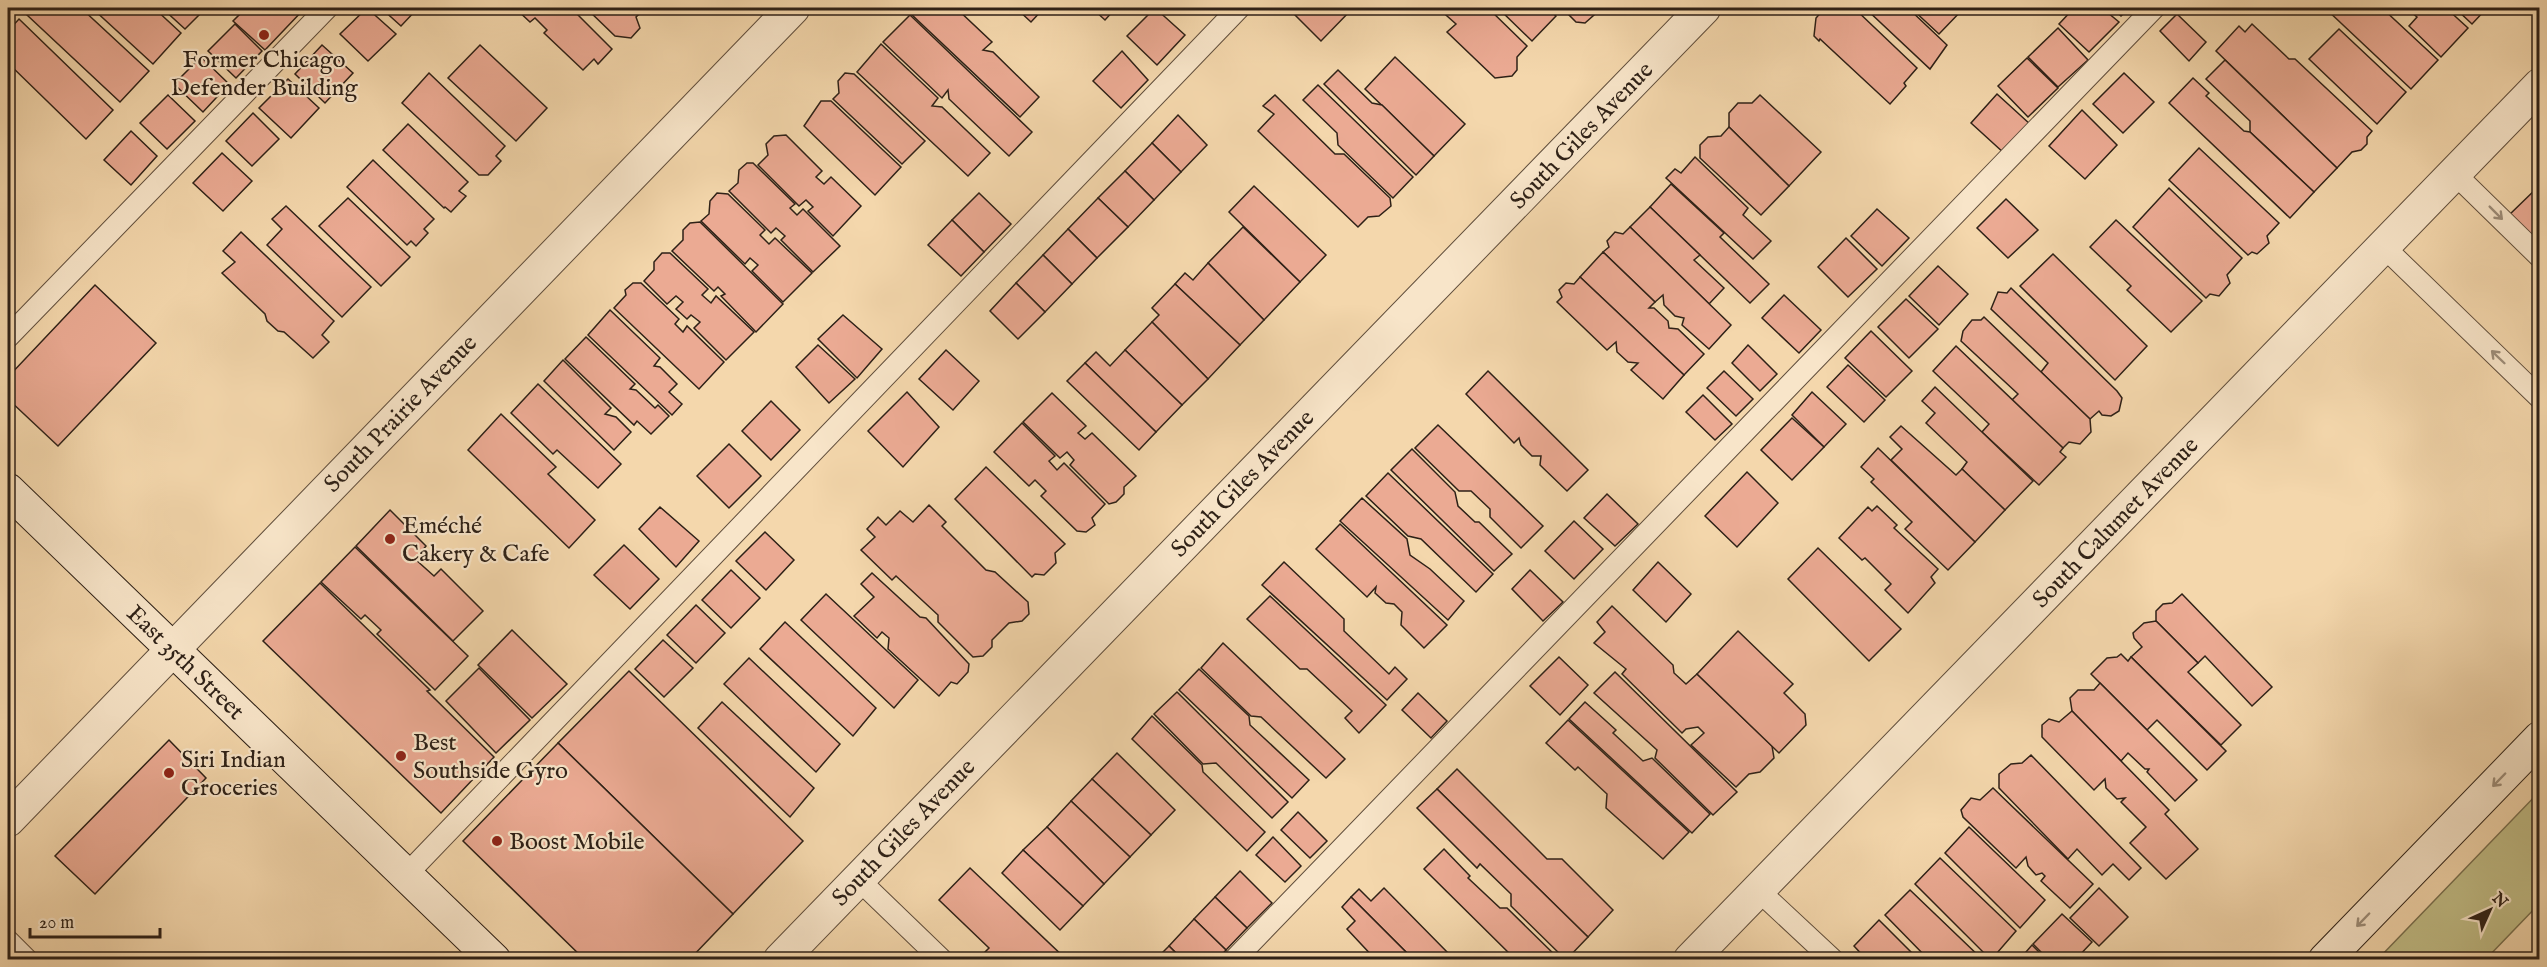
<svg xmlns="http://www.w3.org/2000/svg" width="2547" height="967" viewBox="0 0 2547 967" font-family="'IM FELL English',serif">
<rect width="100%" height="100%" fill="#f4d7ac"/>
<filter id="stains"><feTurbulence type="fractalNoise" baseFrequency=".00333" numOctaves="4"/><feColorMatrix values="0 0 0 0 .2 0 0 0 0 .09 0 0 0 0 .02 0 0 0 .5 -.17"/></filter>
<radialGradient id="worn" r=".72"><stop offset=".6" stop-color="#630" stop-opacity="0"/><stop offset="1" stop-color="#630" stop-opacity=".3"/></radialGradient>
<polygon fill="#c1bd86" stroke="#786f4e" stroke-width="1.5" points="2539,792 2539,904 2486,959 2378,959"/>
<g fill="#ebaa93" stroke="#2e2117" stroke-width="1.5">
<polygon points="34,8 81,8 149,71 120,102 27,15"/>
<polygon points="92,8 154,8 181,33 153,64"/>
<polygon points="162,8 206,8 185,29"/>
<polygon points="241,8 305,8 265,50 233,21 244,10"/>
<polygon points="367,8 396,34 368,61 340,34"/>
<polygon points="381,8 418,8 401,26"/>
<polygon points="515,8 571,8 612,49 598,64 594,59 583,70 544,33 547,30 535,18 530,22"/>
<polygon points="586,8 646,8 636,17 640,28 631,38 615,36"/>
<polygon points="917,8 956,8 992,42 983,50 993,52 1039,97 1020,117 911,14"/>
<polygon points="1016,8 1044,8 1031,22"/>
<polygon points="1092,8 1116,8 1105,20"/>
<polygon points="1155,8 1185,35 1157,65 1127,36"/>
<polygon points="1288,8 1349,8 1351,10 1321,41"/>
<polygon points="1438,8 1488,8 1527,46 1517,57 1517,70 1512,76 1495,78 1447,32 1456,24"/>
<polygon points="1498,8 1547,8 1556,16 1532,41"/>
<polygon points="1562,8 1561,8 1602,8 1585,23 1576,22"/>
<polygon points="1825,8 1838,9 1854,8 1917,68 1904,83 1906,86 1890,104 1820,39 1819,41 1814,36 1816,18"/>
<polygon points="1865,8 1908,8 1947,45 1930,69"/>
<polygon points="1911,8 1964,8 1939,34"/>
<polygon points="2074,8 2102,8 2119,22 2089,52 2059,24"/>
<polygon points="2112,8 2129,8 2121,16"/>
<polygon points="2325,8 2382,8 2438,60 2411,89"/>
<polygon points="2406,8 2446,8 2468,28 2441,57 2409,26 2417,17"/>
<polygon points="2455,8 2487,8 2472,24"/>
<polygon points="2177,14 2206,42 2189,61 2160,31"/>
<polygon points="910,15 1032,132 1009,156 949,99 948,90 942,98 883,42"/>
<polygon points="19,19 113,110 86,139 8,63 8,31"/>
<polygon points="235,24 262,51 236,78 208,51"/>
<polygon points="2252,24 2289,59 2295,59 2372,131 2367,137 2367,144 2361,150 2352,152 2337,168 2216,51 2239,26 2245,32"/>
<polygon points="2058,28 2088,60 2058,87 2028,57"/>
<polygon points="2339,29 2406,92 2377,124 2309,59"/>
<polygon points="881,44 938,98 932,106 942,107 990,153 968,176 857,72"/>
<polygon points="322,45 353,73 325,103 295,74"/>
<polygon points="480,45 547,108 516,141 448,78"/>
<polygon points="1122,51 1148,80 1121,108 1093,81"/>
<polygon points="201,57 229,84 203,112 174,84"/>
<polygon points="1395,57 1465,124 1434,156 1365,89"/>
<polygon points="2027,58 2058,88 2028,117 1998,86"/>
<polygon points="2225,60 2337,168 2314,192 2250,132 2250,121 2206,79"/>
<polygon points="1338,70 1372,103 1382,105 1434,156 1416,175 1324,84"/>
<polygon points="429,73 505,146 496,156 501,161 488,175 479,175 402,103"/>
<polygon points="845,73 854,74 925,141 902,164 833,99 839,93 838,81"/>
<polygon points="2124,73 2154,102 2123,133 2093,104"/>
<polygon points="2193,78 2209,93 2206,96 2244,131 2250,132 2314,192 2290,218 2169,103"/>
<polygon points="288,79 319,108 291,138 259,108"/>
<polygon points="1318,85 1413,177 1393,198 1338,145 1337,133 1303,100"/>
<polygon points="1997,94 2031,125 2005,154 1971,123"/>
<polygon points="168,95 195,121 167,149 140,123"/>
<polygon points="1275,95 1335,154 1344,154 1390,198 1391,206 1379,216 1368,217 1358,227 1258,131 1274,114 1263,106"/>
<polygon points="1760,95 1821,152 1789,186 1729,127 1729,113 1738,103 1752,103"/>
<polygon points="821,101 831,101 901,167 875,195 804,126"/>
<polygon points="2082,110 2117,145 2085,179 2049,146"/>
<polygon points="253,113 279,139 252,166 226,141"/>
<polygon points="1178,115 1207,145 1181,172 1152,143"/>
<polygon points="408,124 468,182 459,191 466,196 451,212 445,207 444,208 383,150"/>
<polygon points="1729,127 1789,186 1761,215 1700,158 1700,145 1708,137 1721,136"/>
<polygon points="131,131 157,156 131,185 104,160"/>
<polygon points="786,135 822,171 816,177 824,184 831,177 861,206 833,236 808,211 813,207 806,200 799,206 758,165 768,155 766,144 774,136"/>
<polygon points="1152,143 1181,172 1154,200 1125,171"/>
<polygon points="2199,148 2279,223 2267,236 2269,243 2257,254 2252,252 2248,255 2169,180"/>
<polygon points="222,153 252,181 223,211 193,183"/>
<polygon points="1695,157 1748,208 1743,215 1771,241 1753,259 1666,178 1675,169 1681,173"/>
<polygon points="373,160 434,219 424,229 428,233 416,246 411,241 407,245 347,187"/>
<polygon points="747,163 753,163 795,204 790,208 797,215 803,209 840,246 813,272 781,240 785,236 776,228 771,233 729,191 738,183 739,170"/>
<polygon points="1125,171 1154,200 1128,227 1098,198"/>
<polygon points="1671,184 1724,233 1720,237 1769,284 1750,303 1650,207"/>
<polygon points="2540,185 2540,252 2506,218"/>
<polygon points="1254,186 1326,255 1300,282 1229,212"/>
<polygon points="2169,188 2242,258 2227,275 2230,283 2219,296 2210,294 2206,298 2133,227"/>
<polygon points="717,193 728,194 765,230 760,235 769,244 775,238 812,273 783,302 752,271 758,265 750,258 745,264 701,221 709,214 710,201"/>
<polygon points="979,193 1011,224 984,252 952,220"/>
<polygon points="348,198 410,257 381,286 319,226"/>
<polygon points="1098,198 1128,227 1097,258 1068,229"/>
<polygon points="2006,199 2038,230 2008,258 1977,228"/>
<polygon points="286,206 371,287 342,317 267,245 282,229 272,219"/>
<polygon points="1650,207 1700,255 1694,260 1724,288 1709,304 1630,227"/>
<polygon points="1877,209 1909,238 1882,266 1851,236"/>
<polygon points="952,220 984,252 961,276 928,245"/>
<polygon points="2116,220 2202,301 2171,332 2127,290 2131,286 2090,247"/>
<polygon points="700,222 783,304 756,332 721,296 725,294 718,287 714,291 672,251 683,240 683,230 690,223"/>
<polygon points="1243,227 1300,282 1264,320 1208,263"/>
<polygon points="1630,227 1731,325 1709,349 1682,325 1684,318 1675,316 1664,305 1663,295 1655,302 1603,252 1609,247 1607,241 1615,232 1623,234"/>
<polygon points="1068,229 1097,258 1072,284 1043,255"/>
<polygon points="241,232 334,321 322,335 329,342 313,358 284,332 278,331 267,321 265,314 222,273 235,262 223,251"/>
<polygon points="1846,238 1877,269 1848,297 1818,267"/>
<polygon points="1603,252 1655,302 1649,308 1654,308 1668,321 1669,328 1678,329 1704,354 1684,375 1580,277"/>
<polygon points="662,253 670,253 708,289 702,295 711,303 716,296 754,332 726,360 694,328 700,322 691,315 687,319 676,309 683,302 676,296 667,304 644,281 654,270 654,262"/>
<polygon points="2053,254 2147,346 2115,380 2020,286"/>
<polygon points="1043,255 1072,284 1045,312 1016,283"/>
<polygon points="1208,263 1264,320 1240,345 1175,284 1185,273 1193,280"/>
<polygon points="1938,266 1968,294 1939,325 1909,296"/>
<polygon points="1580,277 1684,375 1663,399 1631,370 1638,363 1628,362 1617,352 1616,342 1607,350 1557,302 1562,297 1559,290 1566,283 1574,284"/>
<polygon points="633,283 641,283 679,319 675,324 683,332 687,326 724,362 699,389 614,308 626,295 625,290"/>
<polygon points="1016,283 1045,312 1018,339 990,311"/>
<polygon points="1175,284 1240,345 1208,379 1152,322 1159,315 1152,308"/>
<polygon points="95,285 156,343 58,446 8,399 8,377"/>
<polygon points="2011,288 2117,391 2122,398 2119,411 2111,416 2102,415 2099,411 2090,419 2041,372 2048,363 1991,309 1998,292 2007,293"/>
<polygon points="1784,295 1821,330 1799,353 1762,318"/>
<polygon points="1906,299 1938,329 1909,358 1878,327"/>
<polygon points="610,310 660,358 654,366 660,367 677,384 669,392 682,404 672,415 588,335"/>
<polygon points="843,315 882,349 857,378 818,339"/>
<polygon points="1984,317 2090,419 2091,432 2080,444 2069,442 2063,448 2012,400 2018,394 1961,341 1963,331 1972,320 1981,320"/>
<polygon points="1152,322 1208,379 1182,405 1125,350"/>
<polygon points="1871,331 1912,371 1886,397 1845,358"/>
<polygon points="586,337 635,384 630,389 636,390 655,408 658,405 669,416 651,434 637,421 634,425 565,359"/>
<polygon points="818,345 855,379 829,403 796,367"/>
<polygon points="1748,345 1777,374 1760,391 1732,363"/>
<polygon points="1956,346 2063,448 2060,452 2066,457 2039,485 1982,432 1989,424 1933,371"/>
<polygon points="946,350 979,381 953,410 919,379"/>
<polygon points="1125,350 1182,405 1156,432 1085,363 1096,352 1110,366"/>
<polygon points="563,360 611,408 605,414 616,417 631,432 614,450 544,381"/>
<polygon points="1085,363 1156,432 1139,450 1067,381"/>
<polygon points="1848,365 1885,400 1864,422 1827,387"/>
<polygon points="1488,371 1588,470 1567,491 1540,465 1541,456 1532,456 1521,445 1519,438 1514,443 1466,394"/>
<polygon points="1724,371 1753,399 1736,416 1707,388"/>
<polygon points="538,384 621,464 598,488 557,450 553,454 511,413"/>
<polygon points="1935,387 2033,481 2005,510 1962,469 1967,462 1926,423 1935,413 1922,401"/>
<polygon points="907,392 939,427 903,467 868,431"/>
<polygon points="1812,392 1846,424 1824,447 1792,415"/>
<polygon points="1052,393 1086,426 1078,433 1085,439 1092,433 1136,476 1124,487 1124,494 1116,502 1109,504 1070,465 1074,460 1067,452 1060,458 1023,422"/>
<polygon points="1703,395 1732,424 1715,440 1686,412"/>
<polygon points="771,401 800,430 771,460 742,431"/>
<polygon points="501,414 556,467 548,474 595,520 569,548 468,450"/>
<polygon points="1792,418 1824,447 1792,480 1761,450"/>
<polygon points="1022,423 1055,456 1049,461 1057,470 1064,463 1105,504 1092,518 1095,525 1086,532 1077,531 1041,496 1046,491 1035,480 1029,486 994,452"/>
<polygon points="1438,425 1543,526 1521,548 1490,517 1490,509 1471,491 1459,491 1415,448"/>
<polygon points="1901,426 1956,475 1962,469 2005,510 1975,542 1891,460 1902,449 1890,437"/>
<polygon points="729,444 761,476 729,508 697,476"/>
<polygon points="1878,448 1975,542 1948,570 1905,529 1912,522 1871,482 1874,479 1861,467"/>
<polygon points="1412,449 1455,492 1458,506 1475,522 1479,522 1512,554 1494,571 1391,470"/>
<polygon points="986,467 1065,544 1055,553 1056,563 1044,575 1035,574 1032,577 955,499"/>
<polygon points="1747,472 1778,503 1737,547 1705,516"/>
<polygon points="1388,473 1493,574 1476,592 1421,539 1408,536 1366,496"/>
<polygon points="1607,494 1638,524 1615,546 1584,518"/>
<polygon points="1362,498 1407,539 1410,555 1430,569 1464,601 1448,620 1340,521"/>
<polygon points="929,505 946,522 942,526 986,570 995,572 1028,602 1029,614 1022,621 1009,623 992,640 992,647 983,656 973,657 938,622 938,615 896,576 892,580 861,550 875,537 867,529 878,517 886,525 900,511 913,522"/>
<polygon points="1877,506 1897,525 1894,528 1938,569 1931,577 1935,583 1908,613 1885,590 1891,584 1865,558 1862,560 1839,538 1868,507 1872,511"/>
<polygon points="660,507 699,541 676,567 639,529"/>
<polygon points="390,510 426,546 415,559 434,576 441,569 483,611 453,641 356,546"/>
<polygon points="1574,521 1603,549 1574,579 1545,551"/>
<polygon points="1340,524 1447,625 1424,648 1401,625 1402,612 1394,604 1386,603 1375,593 1376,587 1367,597 1316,549"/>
<polygon points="765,532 794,560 766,590 736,561"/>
<polygon points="624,545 659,579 630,609 594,575"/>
<polygon points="355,547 468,656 435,690 377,634 381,630 365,615 361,619 321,582"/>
<polygon points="1818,548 1901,629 1869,661 1788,579"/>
<polygon points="1284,562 1344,619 1344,631 1389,674 1395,667 1407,679 1387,700 1262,585"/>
<polygon points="1658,562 1691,594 1666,622 1633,590"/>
<polygon points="731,570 760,598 731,628 702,600"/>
<polygon points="1530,570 1563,602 1543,621 1512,589"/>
<polygon points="872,573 920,617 926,618 969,664 968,672 957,684 951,682 939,696 888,649 889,638 882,632 877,638 854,616 874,597 861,584"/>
<polygon points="320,583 430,690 427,691 494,757 441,813 263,641"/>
<polygon points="826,594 918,680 894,708 801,620"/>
<polygon points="2182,594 2272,687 2252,706 2205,656 2198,663 2156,621 2156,611 2163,604 2172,603"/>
<polygon points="1270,596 1386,705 1359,733 1345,718 1352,711 1307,669 1300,669 1247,619"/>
<polygon points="696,605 725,633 696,663 667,635"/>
<polygon points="1612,606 1673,665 1674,673 1686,684 1697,674 1772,746 1774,758 1760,772 1749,774 1736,787 1691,745 1704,733 1698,727 1686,729 1682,733 1622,674 1626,669 1594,643 1605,632 1597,622"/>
<polygon points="2156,621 2198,663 2188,672 2241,725 2221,745 2131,657 2142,647 2134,638 2133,633 2144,623"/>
<polygon points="785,622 876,708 853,736 760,649"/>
<polygon points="512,630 567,684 532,718 478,665"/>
<polygon points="1738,631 1793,684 1784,693 1805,714 1806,725 1779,753 1697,674"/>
<polygon points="663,640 693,668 664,697 635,669"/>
<polygon points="1223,643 1345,759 1326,778 1261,717 1251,716 1201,668"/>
<polygon points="2121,654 2128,661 2131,657 2226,751 2207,770 2157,720 2147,730 2091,674 2107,658 2117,657"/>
<polygon points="1559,657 1588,685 1560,715 1530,686"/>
<polygon points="749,658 840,744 816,772 724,684"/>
<polygon points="479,668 530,720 496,753 446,701"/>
<polygon points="1199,669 1249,716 1250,725 1309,780 1292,798 1179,690"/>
<polygon points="629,671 803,841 733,914 558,743"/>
<polygon points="1615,672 1737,792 1713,815 1655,758 1657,750 1594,693"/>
<polygon points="2100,683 2197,780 2175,801 2147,772 2149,769 2145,769 2128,753 2121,761 2072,711 2070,698 2078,690 2094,690"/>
<polygon points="1177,692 1288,802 1272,818 1216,763 1203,764 1154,714"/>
<polygon points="1418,693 1447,721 1431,738 1402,710"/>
<polygon points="722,702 814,788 790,817 698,728"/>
<polygon points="1585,702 1616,730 1613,733 1643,761 1652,758 1710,814 1692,833 1569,719"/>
<polygon points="2072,711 2169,810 2165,814 2198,849 2166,879 2130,843 2146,827 2121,802 2125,798 2117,799 2106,788 2105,779 2094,790 2042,737 2042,725 2049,719 2059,722"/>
<polygon points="1152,716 1202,765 1203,772 1265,832 1247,851 1132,739"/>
<polygon points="1568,720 1689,832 1663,859 1606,808 1607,794 1578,767 1575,770 1546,743"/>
<polygon points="169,740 206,778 95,894 55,856"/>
<polygon points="558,743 733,914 689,960 585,960 463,841"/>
<polygon points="1117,753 1175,810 1151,835 1092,779"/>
<polygon points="2031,755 2141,868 2129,880 2113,864 2102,875 2077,849 2068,859 1999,788 1999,774 2011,764 2022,763"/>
<polygon points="1457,769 1547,859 1562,859 1613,910 1588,937 1437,789"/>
<polygon points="1092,779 1151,835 1130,857 1071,801"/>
<polygon points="1993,788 2093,884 2070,908 2041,881 2045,876 2042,873 2036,875 2028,866 2026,857 2016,868 1963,817 1961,810 1971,798 1980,800"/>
<polygon points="1437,789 1588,937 1566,960 1511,906 1511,894 1480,864 1477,868 1417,808"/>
<polygon points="1071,801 1130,857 1104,884 1047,827"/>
<polygon points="1298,812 1327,841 1310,858 1281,830"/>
<polygon points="1047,827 1104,884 1083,906 1023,850"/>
<polygon points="1969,827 2045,900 2020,928 1945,853"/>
<polygon points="1273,837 1301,866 1285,882 1256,855"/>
<polygon points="1444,849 1470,876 1468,878 1500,908 1507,908 1560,960 1516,960 1424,869"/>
<polygon points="1023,850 1083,906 1060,930 1002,873"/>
<polygon points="1940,858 2016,931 1991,960 1915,884"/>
<polygon points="970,868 1067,960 993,960 985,952 989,948 939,900"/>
<polygon points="1240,871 1272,903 1247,928 1215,897"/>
<polygon points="1384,888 1451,956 1466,955 1471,960 1414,960 1351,897 1359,889 1371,901"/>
<polygon points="2099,888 2128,917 2099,946 2070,918"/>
<polygon points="1910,890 1983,960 1929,960 1885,915"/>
<polygon points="1215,897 1247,928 1226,950 1194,919"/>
<polygon points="1351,897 1414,960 1376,960 1347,929 1355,921 1342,907"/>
<polygon points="2062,914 2092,942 2075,960 2049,960 2033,944"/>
<polygon points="1194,919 1226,950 1217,960 1183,960 1169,946"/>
<polygon points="1879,920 1919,960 1867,960 1854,946"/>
<polygon points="2032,945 2047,960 2019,960"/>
<polygon points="1169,946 1183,960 1155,960"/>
</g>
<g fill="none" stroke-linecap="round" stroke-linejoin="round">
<g stroke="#604e3c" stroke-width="23">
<g id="lane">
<polyline points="2454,173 2540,257"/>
<polyline points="2383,246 2540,398"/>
<polyline points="8,337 327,8"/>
<polyline points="406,875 1239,8"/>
<polyline points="858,879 942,960"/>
<polyline points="1758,890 1833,960"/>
<polyline points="8,941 27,960"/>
<polyline points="1234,960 2154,8"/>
</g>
</g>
<g stroke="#604e3c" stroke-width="35">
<g id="street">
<polyline points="8,820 793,8"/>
<polyline points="780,960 1704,8"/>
<polyline points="1690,960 2540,85"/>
</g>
</g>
<g stroke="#2e2117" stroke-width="35">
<g id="secondary">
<polyline points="8,490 494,960"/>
<polyline points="2325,960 2540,738"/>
</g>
</g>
<use href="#lane" stroke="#f8e5c9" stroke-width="21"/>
<use href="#street" stroke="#f8e5c9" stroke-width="33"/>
<use href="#secondary" stroke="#f8e5c9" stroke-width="33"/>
</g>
<defs><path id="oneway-shaft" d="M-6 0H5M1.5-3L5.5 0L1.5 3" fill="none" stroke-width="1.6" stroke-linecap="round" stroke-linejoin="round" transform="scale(1.5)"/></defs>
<g stroke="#9d8d79">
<use href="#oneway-shaft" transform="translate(2496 213) rotate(45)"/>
<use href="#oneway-shaft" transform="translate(2498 357) rotate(-136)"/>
<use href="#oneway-shaft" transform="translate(2499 780) rotate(134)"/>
<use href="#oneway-shaft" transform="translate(2363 920) rotate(134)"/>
</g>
<g fill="#8f2418" stroke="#f8e5c9" stroke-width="2">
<circle cx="264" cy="35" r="6"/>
<circle cx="390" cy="539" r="6"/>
<circle cx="401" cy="756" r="6"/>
<circle cx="169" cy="773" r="6"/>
<circle cx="497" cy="841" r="6"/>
</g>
<g text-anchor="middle" stroke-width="4.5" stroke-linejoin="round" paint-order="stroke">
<g font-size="24" fill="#2e2117" stroke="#f8e5c9" text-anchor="start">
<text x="264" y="67" text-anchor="middle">Former Chicago<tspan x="264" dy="28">Defender Building</tspan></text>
<text x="402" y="533">Eméché<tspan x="402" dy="28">Cakery &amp; Cafe</tspan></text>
<text x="413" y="750">Best<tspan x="413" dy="28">Southside Gyro</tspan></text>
<text x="181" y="767">Siri Indian<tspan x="181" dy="28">Groceries</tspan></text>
<text x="509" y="849">Boost Mobile</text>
</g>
<g font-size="24" fill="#2e2117" stroke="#f8e5c9">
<text transform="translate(1581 135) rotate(-46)" y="8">South Giles Avenue</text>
<text transform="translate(400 413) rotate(-46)" y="8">South Prairie Avenue</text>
<text transform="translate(1242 483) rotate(-46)" y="8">South Giles Avenue</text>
<text transform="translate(2115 522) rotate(-46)" y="8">South Calumet Avenue</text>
<text transform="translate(186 662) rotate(44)" y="8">East 35th Street</text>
<text transform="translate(903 832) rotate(-46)" y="8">South Giles Avenue</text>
</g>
</g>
<rect width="2547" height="967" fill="none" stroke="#f4d7ac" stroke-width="30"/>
<rect x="9" y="9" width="2529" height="949" fill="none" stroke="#2e2117" stroke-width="3"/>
<rect x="15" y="15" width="2517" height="937" fill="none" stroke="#2e2117" stroke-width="1.5"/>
<g transform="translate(2490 910) rotate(45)" stroke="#f8e5c9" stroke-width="4.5" paint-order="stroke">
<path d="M0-4.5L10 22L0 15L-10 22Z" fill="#2e2117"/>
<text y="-9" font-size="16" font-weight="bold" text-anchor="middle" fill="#2e2117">N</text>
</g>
<path d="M30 928v9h130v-9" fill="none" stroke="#2e2117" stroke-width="3"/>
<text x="39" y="928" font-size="18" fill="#2e2117" stroke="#f8e5c9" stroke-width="4.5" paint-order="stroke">20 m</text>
<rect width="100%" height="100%" filter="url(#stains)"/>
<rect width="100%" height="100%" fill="url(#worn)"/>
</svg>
